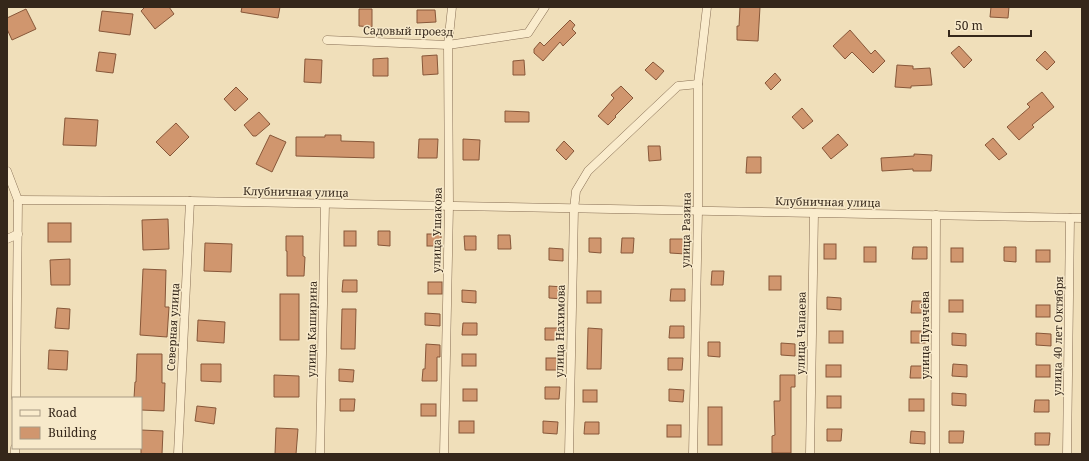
<svg xmlns="http://www.w3.org/2000/svg" width="1089" height="461" viewBox="0 0 1089 461" font-family="'Noto Serif',serif">
<rect width="100%" height="100%" fill="#f0dfba"/>
<g fill="#d0966e" stroke="#875739">
<polygon points="145,7 169,7 174,14 155,29 141,11"/>
<polygon points="242,7 280,7 278,18 241,12"/>
<polygon points="740,7 760,7 758,41 737,40 737,26 739,26"/>
<polygon points="991,7 1009,7 1008,18 990,17"/>
<polygon points="26,9 36,29 12,40 7,29 7,18"/>
<polygon points="359,9 372,9 372,27 359,26"/>
<polygon points="417,10 435,10 436,22 417,23"/>
<polygon points="102,11 133,14 130,35 99,31"/>
<polygon points="570,20 575,25 572,29 576,33 563,46 560,42 543,61 534,53 534,49 540,42 544,46"/>
<polygon points="850,30 871,54 875,50 885,61 873,73 852,52 845,59 833,46"/>
<polygon points="959,46 972,60 964,68 951,53"/>
<polygon points="1045,51 1055,62 1047,70 1036,60"/>
<polygon points="99,52 116,54 113,73 96,71"/>
<polygon points="437,55 438,74 423,75 422,56"/>
<polygon points="388,58 388,76 373,76 373,59"/>
<polygon points="305,59 322,60 321,83 304,82"/>
<polygon points="524,60 525,75 513,75 513,61"/>
<polygon points="653,62 664,71 656,80 645,70"/>
<polygon points="897,65 913,66 913,69 930,68 932,85 911,86 911,88 895,87"/>
<polygon points="775,73 781,80 771,90 765,83"/>
<polygon points="621,86 633,98 615,116 616,117 608,125 598,116 614,98 611,95"/>
<polygon points="236,87 248,99 235,111 224,99"/>
<polygon points="1042,92 1054,107 1032,125 1034,127 1019,140 1007,127 1030,107 1027,104"/>
<polygon points="802,108 813,121 803,129 792,117"/>
<polygon points="505,111 529,112 529,122 505,122"/>
<polygon points="259,112 270,124 256,136 253,136 244,125"/>
<polygon points="65,118 98,120 96,146 63,145"/>
<polygon points="176,123 189,137 170,156 156,142"/>
<polygon points="838,134 848,145 831,159 822,148"/>
<polygon points="270,135 286,142 272,172 256,164"/>
<polygon points="325,135 341,135 341,141 374,142 374,158 296,156 296,137 325,137"/>
<polygon points="993,138 1007,154 999,160 985,145"/>
<polygon points="419,139 438,139 437,158 418,158"/>
<polygon points="463,139 480,140 479,160 463,160"/>
<polygon points="564,141 574,151 566,160 556,150"/>
<polygon points="648,146 660,146 661,160 649,161"/>
<polygon points="914,154 932,155 931,171 913,171 913,169 882,171 881,158 914,156"/>
<polygon points="747,157 761,157 761,173 746,173"/>
<polygon points="168,219 169,249 143,250 142,220"/>
<rect x="48" y="223" width="23" height="19"/>
<rect x="344" y="231" width="12" height="15"/>
<polygon points="378,231 390,231 390,246 378,245"/>
<rect x="427" y="234" width="14" height="12"/>
<polygon points="498,235 510,235 511,249 498,249"/>
<polygon points="286,236 303,236 303,256 305,257 304,276 287,276 287,251 286,251"/>
<polygon points="464,236 476,236 476,250 465,250"/>
<polygon points="589,238 601,238 601,253 589,252"/>
<polygon points="622,238 634,238 633,253 621,253"/>
<polygon points="670,239 687,239 686,254 670,253"/>
<polygon points="205,243 232,244 231,272 204,271"/>
<rect x="824" y="244" width="12" height="15"/>
<rect x="864" y="247" width="12" height="15"/>
<polygon points="913,247 927,247 927,259 912,259"/>
<polygon points="1004,247 1016,247 1016,262 1004,261"/>
<polygon points="549,248 563,249 563,261 549,260"/>
<rect x="951" y="248" width="12" height="14"/>
<rect x="1036" y="250" width="14" height="12"/>
<polygon points="70,259 70,285 51,285 50,260"/>
<polygon points="143,269 166,270 165,307 169,307 167,337 140,335"/>
<polygon points="712,271 724,271 723,285 711,285"/>
<rect x="769" y="276" width="12" height="14"/>
<polygon points="343,280 357,280 357,292 342,292"/>
<rect x="428" y="282" width="14" height="12"/>
<polygon points="549,286 563,287 563,299 549,298"/>
<polygon points="671,289 685,289 685,301 670,301"/>
<polygon points="462,290 476,291 476,303 462,302"/>
<rect x="587" y="291" width="14" height="12"/>
<rect x="280" y="294" width="19" height="46"/>
<polygon points="827,297 841,298 841,310 827,309"/>
<rect x="949" y="300" width="14" height="12"/>
<polygon points="912,301 926,301 926,313 911,313"/>
<rect x="1036" y="305" width="14" height="12"/>
<polygon points="57,308 70,309 69,329 55,328"/>
<polygon points="342,309 356,309 355,349 341,349"/>
<polygon points="425,313 440,314 440,326 425,325"/>
<polygon points="198,320 225,322 224,343 197,341"/>
<polygon points="463,323 477,323 477,335 462,335"/>
<polygon points="670,326 684,326 684,338 669,338"/>
<polygon points="545,328 560,328 559,340 545,340"/>
<polygon points="588,328 602,329 601,369 587,369"/>
<rect x="829" y="331" width="14" height="12"/>
<rect x="911" y="331" width="14" height="12"/>
<polygon points="952,333 966,334 966,346 952,345"/>
<polygon points="1036,333 1051,334 1051,346 1036,345"/>
<polygon points="708,342 720,342 720,357 708,356"/>
<polygon points="781,343 795,344 795,356 781,355"/>
<polygon points="426,344 440,345 440,357 437,357 437,381 422,381 423,369 425,369"/>
<polygon points="49,350 68,351 67,370 48,369"/>
<polygon points="137,354 162,354 162,383 165,383 164,411 141,410 141,398 134,398 135,382 136,382"/>
<rect x="462" y="354" width="14" height="12"/>
<rect x="546" y="358" width="14" height="12"/>
<polygon points="668,358 683,358 682,370 668,370"/>
<polygon points="201,364 221,364 221,382 201,381"/>
<polygon points="953,364 967,365 967,377 952,376"/>
<rect x="826" y="365" width="15" height="12"/>
<rect x="1036" y="365" width="14" height="12"/>
<polygon points="911,366 925,366 925,378 910,378"/>
<polygon points="339,369 354,370 353,382 339,381"/>
<polygon points="274,375 299,376 299,397 274,397"/>
<polygon points="780,375 795,375 795,387 791,387 791,453 772,453 772,436 775,435 774,401 780,401"/>
<polygon points="545,387 560,387 559,399 545,399"/>
<rect x="463" y="389" width="14" height="12"/>
<polygon points="669,389 684,390 683,402 669,401"/>
<rect x="583" y="390" width="14" height="12"/>
<polygon points="952,393 966,394 966,406 952,405"/>
<rect x="827" y="396" width="14" height="12"/>
<polygon points="340,399 355,399 354,411 340,411"/>
<rect x="909" y="399" width="15" height="12"/>
<polygon points="1035,400 1049,400 1049,412 1034,412"/>
<rect x="421" y="404" width="15" height="12"/>
<polygon points="197,406 216,408 214,424 195,421"/>
<rect x="708" y="407" width="14" height="38"/>
<rect x="459" y="421" width="15" height="12"/>
<polygon points="543,421 558,422 557,434 543,433"/>
<polygon points="585,422 599,422 599,434 584,434"/>
<rect x="667" y="425" width="14" height="12"/>
<polygon points="276,428 298,429 296,454 275,454"/>
<polygon points="827,429 842,429 841,441 827,441"/>
<polygon points="141,430 163,431 162,454 141,454"/>
<polygon points="911,431 925,432 925,444 910,443"/>
<polygon points="949,431 964,431 963,443 949,443"/>
<polygon points="1035,433 1050,433 1049,445 1035,445"/>
</g>
<g fill="none" stroke-linecap="round" stroke-linejoin="round">
<g stroke="#876e54" stroke-width="9">
<g id="street">
<polyline points="327,40 448,45 528,33 545,7"/>
<polyline points="7,171 18,200 16,398"/>
<polyline points="18,200 190,201 1082,218"/>
<polyline points="7,239 18,234"/>
<polyline points="15,454 15,448"/>
<polyline points="178,454 190,201"/>
<polyline points="320,454 325,204"/>
<polyline points="444,454 449,206 448,45 452,7"/>
<polyline points="569,454 574,209 576,191 588,171 678,86 698,84"/>
<polyline points="693,454 698,211 698,84 707,7"/>
<polyline points="810,454 814,213"/>
<polyline points="935,454 936,215"/>
<polyline points="1067,454 1070,218"/>
</g>
</g>
<use href="#street" stroke="#faeccd" stroke-width="8"/>
</g>
<g text-anchor="middle" stroke-width="3" stroke-linejoin="round" paint-order="stroke">
<g font-size="11" fill="#35271a" stroke="#f7e9ca">
<text transform="translate(408 31) rotate(1)" y="4">Садовый проезд</text>
<text transform="translate(296 192) rotate(1)" y="4">Клубничная улица</text>
<text transform="translate(828 202) rotate(1)" y="4">Клубничная улица</text>
<text transform="translate(437 230) rotate(-89)" y="4">улица Ушакова</text>
<text transform="translate(686 230) rotate(-89)" y="4">улица Разина</text>
<text transform="translate(173 327) rotate(-87)" y="4">Северная улица</text>
<text transform="translate(312 329) rotate(-89)" y="4">улица Каширина</text>
<text transform="translate(560 331) rotate(-89)" y="4">улица Нахимова</text>
<text transform="translate(801 333) rotate(-89)" y="4">улица Чапаева</text>
<text transform="translate(925 335) rotate(-90)" y="4">улица Пугачёва</text>
<text transform="translate(1058 336) rotate(-89)" y="4">улица 40 лет Октября</text>
</g>
</g>
<rect width="1089" height="461" fill="none" stroke="#35271a" stroke-width="16"/>
<rect x="12" y="397" width="130" height="52" fill="#f7e9ca" stroke="#a99b84"/>
<rect x="20" y="410" width="20" height="6" fill="#faeccd" stroke="#a99b84"/>
<text x="48" y="417" font-size="12" fill="#35271a">Road</text>
<rect x="20" y="427" width="20" height="12" fill="#d0966e" stroke="#a99b84"/>
<text x="48" y="437" font-size="12" fill="#35271a">Building</text>
<path d="M949 30v6h82v-6" fill="none" stroke="#35271a" stroke-width="2"/>
<text x="955" y="30" font-size="12" fill="#35271a" stroke="#f7e9ca" stroke-width="3" paint-order="stroke">50 m</text>
</svg>
